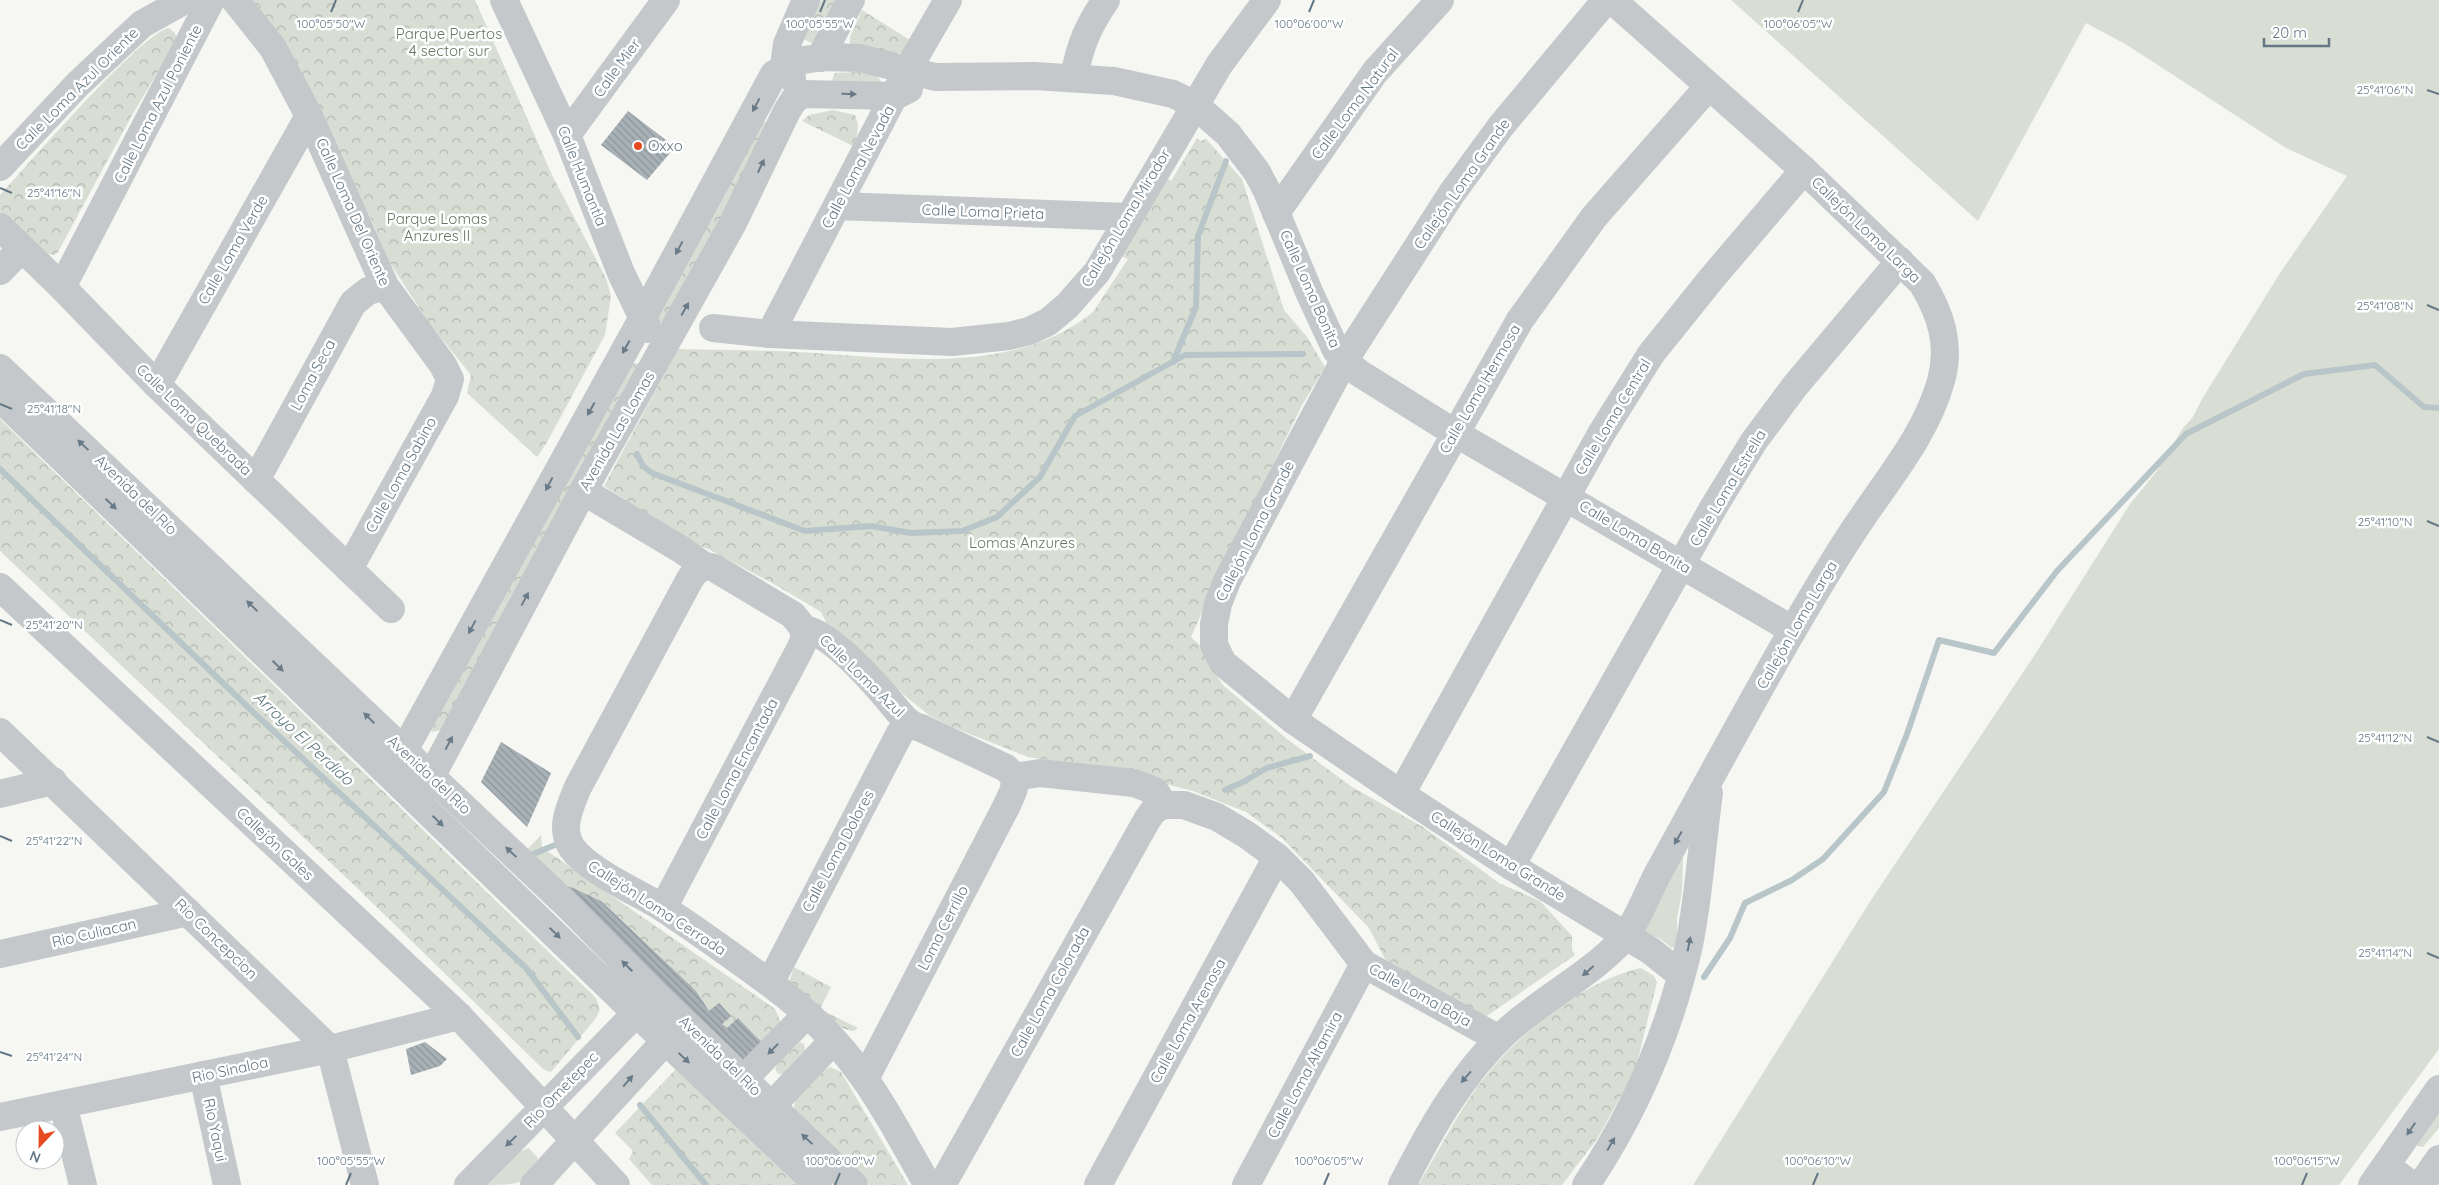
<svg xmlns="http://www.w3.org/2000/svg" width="2439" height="1185" viewBox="0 0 2439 1185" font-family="Quicksand,sans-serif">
<defs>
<pattern id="forest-crowns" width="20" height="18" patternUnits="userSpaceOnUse" patternTransform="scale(1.25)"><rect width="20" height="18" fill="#d8ded4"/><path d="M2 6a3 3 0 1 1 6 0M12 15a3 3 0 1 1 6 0" fill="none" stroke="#b3b9b2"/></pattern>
<pattern id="building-back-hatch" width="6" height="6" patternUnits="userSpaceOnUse" patternTransform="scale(1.25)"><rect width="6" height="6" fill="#a8b1b6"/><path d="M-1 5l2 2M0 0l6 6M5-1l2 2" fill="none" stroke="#8c959a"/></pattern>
</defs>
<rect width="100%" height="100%" fill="#f6f6f3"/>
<g fill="#d8ded4">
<polygon points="1731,0 2439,0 2439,1049 2339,1185 1693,1185 1871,900 2034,656 2130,504 2156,472 2183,428 2193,417 2202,399 2280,273 2347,176 2286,148 2127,45 2086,23 1978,221"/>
<path d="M1683,856L1682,892L1677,918V943L1672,948C1662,940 1655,933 1641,936L1679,858Z"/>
<polygon points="2439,1107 2439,1128 2423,1147 2417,1146 2416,1139"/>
<path d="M529,1148L538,1158C531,1185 513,1185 488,1185L520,1151Z"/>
</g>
<g fill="url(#forest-crowns)">
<polygon points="251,0 475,0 552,175 606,278 611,296 605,335 546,444 537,457 467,393 471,375 429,323 388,260 373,223"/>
<polygon points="821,0 840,0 815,41 811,43 802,38 807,25"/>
<polygon points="862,10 913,42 907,52 892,54 850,45 850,37"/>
<path d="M169,28L175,33L177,40L131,117L58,252L55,255L45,254L0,213V195C24,169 144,30 169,28Z"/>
<polygon points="873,71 881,81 873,88 833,85 832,80 835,73"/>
<path d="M833,110L855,115C860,127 858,134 853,146L802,121L809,115Z"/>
<polygon points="760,121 769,123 769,131 663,321 658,322 655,317"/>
<path d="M1197,138L1201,141L1206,139L1242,179L1284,310L1307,337L1325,367L1301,407L1216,581L1191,637L1201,646L1209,666L1224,686L1287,739L1352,787L1423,827L1499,883L1540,901L1572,936V950L1575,955L1484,1018L1386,961L1369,928L1282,838L1246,812L1193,791L1096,766L1028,757L952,727L930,716L910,700L828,626L821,612L774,584L708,549L690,542L604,486L678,349C724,350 770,350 815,353C906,359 1017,374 1093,312L1128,259L1120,255L1165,177L1171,181Z"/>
<polygon points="638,363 640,368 441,730 433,732 429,729 632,364"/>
<polygon points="0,419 596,998 600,1009 596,1018 552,1071 550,1072 543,1069 354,885 0,551"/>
<polygon points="541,835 542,848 550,853 775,1009 781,1023 749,1060 525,852"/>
<path d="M794,967L831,987L820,1009L858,1028L854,1031C831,1029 806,997 789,982Z"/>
<path d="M1641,968L1654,976L1657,982L1635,1071L1597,1139L1562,1185H1418C1438,1153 1459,1110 1482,1081C1519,1033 1581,982 1641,968Z"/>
<polygon points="800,1042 804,1044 805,1050 783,1074 778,1074 775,1069 779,1062"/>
<polygon points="830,1067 841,1072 908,1185 870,1185 794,1110 795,1099 823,1071"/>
<polygon points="676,1069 798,1185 652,1185 629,1159 633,1151 615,1133"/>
</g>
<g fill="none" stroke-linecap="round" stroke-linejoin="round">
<g stroke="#b9c6c9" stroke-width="6">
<polyline points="1173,362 1196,307 1198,236 1226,161"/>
<polyline points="637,454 643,466 652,473 805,531 871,526 911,533 962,531 997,517 1040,477 1075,416 1185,355 1303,354"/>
<polyline points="0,469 251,710 526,968 578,1037"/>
<polyline points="1225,790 1243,782 1267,768 1310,756"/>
<polyline points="526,857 555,845"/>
<polyline points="1704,977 1730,938 1745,903 1792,880 1823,859 1884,792 1907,734 1939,640 1994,653 2057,571 2186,434 2304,374 2375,365 2424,407 2439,408"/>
<polyline points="640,1105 706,1185"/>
</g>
</g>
<g fill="url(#building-back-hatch)">
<polygon points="628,111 675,147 647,180 601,145"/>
<polygon points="501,742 551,773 527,827 481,782"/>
<polygon points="557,883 573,888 601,901 696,991 709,1011 719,1003 731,1016 722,1024 727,1028 738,1018 763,1044 743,1060"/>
<polygon points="425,1042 447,1059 440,1066 411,1075 406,1049"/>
</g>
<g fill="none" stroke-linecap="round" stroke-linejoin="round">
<g stroke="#c4c8cb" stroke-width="28">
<polyline points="235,0 273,48 309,116 385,286 443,365 450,379 445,396 349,569"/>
<polyline points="504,0 567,135 621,273 648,329"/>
<polyline points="1606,0 1501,126 1452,193 1344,361 1227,581 1218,604 1214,624 1214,645 1223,663 1293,720 1401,794 1511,866 1651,951 1681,975"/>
<polyline points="820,58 851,0"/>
<path d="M1074,77C1080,45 1088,26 1106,0"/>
<polyline points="792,78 784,66 787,44 806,0"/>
<polyline points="803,94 895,96 909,89"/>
<polyline points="567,135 666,0"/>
<polyline points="0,167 78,84 142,24 185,0"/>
<polyline points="838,206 1127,217"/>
<polyline points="1276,213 1375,72 1440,0"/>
<polyline points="0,227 62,287 157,385 391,609"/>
<polyline points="0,271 22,248"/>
<polyline points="62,287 211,0"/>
<polyline points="713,328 770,334 952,342 1009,336 1029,331 1048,322 1067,306 1097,272 1219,65 1267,0"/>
<polyline points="770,334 908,69 948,0"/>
<polyline points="0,368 565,903 655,994 854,1185"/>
<polyline points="157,385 309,116"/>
<polyline points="0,398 636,1013 818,1185"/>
<polyline points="256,480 353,303 368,291 385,286"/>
<polyline points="583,491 682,550 704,566"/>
<polyline points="0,587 459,1016 616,1185"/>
<path d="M804,629L793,615L716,569C704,563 697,569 690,579L578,787C570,807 559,828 572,848C587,870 639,893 663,908C699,932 734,957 768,982C804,1008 839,1042 864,1078C888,1111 907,1150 928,1185"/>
<path d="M804,629C830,633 869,677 887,698C897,709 906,725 921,728L1006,768C1021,781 1013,792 1006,807L865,1079"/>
<polyline points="1293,720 1520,320 1594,217 1709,86"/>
<polyline points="0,732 330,1049 365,1185"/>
<polyline points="391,774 642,319 774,74 796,61 825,57 860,58 935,77 1034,76 1114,81 1173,94 1195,105 1228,134 1257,172 1267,191 1310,294 1336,350 1344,361 1359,373 1455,433 1793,630"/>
<polyline points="1014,777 1040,773 1134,783 1155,791 1164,805"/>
<polyline points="423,792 583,491 733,223 787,111 794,100 803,94"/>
<polyline points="0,794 53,781"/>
<polyline points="1401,794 1601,434 1651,354 1712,278 1804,170"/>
<polyline points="1511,866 1713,508 1754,441 1795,386 1900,261"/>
<polyline points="663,908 800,649 804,640 804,629"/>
<polyline points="0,954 188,912"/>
<polyline points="770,983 900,733 904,728 912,726"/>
<polyline points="203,1075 227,1185"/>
<polyline points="730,1093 807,1014"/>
<polyline points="63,1104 83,1185"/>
<polyline points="0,1117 330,1049 459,1016"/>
<polyline points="759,1119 833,1041"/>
<polyline points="2386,1166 2412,1185"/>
<polyline points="468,1185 649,1000"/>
<polyline points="534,1185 678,1027"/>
<polyline points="942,1185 1147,820 1154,810 1164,805 1184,805 1217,817 1247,835 1277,857 1302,882 1364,964 1499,1039"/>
<polyline points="1098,1185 1277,857"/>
<polyline points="1246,1185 1364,964"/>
<path d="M1402,1185C1430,1130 1460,1076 1505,1033C1542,998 1590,976 1624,938C1638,921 1650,886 1662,866C1706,786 1749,706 1794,628C1815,592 1836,556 1860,521C1890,476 1926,434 1941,381C1951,345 1941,314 1922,283L1804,170L1612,0"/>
<path d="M1586,1185C1635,1112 1670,1030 1689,945C1699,897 1702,842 1709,793"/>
<polyline points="2372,1185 2439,1089"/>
<polyline points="2421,1185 2439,1159"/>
</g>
</g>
<defs><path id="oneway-solid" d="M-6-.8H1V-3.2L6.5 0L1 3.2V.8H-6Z" transform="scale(1.25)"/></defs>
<g fill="#697b88">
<use href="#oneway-solid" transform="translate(849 94) rotate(2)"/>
<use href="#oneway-solid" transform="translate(756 105) rotate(118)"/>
<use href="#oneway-solid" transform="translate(761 166) rotate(-65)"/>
<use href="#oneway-solid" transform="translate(679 248) rotate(118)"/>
<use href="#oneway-solid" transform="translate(685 309) rotate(-61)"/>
<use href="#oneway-solid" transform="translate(626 347) rotate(119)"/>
<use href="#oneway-solid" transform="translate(591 409) rotate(119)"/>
<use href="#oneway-solid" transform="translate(83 445) rotate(-137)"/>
<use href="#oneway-solid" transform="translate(549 484) rotate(118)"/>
<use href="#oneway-solid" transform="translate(111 504) rotate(44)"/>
<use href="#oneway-solid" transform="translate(525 599) rotate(-62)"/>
<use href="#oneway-solid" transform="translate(252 606) rotate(-136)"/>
<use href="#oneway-solid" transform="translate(472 627) rotate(118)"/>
<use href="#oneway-solid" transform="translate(278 666) rotate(44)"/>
<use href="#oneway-solid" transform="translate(369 718) rotate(-136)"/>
<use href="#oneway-solid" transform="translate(449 743) rotate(-62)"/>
<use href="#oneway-solid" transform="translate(438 821) rotate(44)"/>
<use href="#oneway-solid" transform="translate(1678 838) rotate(120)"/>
<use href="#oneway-solid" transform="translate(511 852) rotate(-137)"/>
<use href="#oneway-solid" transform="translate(555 933) rotate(44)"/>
<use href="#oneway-solid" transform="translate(1689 944) rotate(-79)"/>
<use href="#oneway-solid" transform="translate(627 966) rotate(-135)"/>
<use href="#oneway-solid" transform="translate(1588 971) rotate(139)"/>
<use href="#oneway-solid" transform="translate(773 1049) rotate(134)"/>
<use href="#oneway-solid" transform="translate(684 1058) rotate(43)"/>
<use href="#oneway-solid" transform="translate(1466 1077) rotate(131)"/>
<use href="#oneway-solid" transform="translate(628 1081) rotate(-49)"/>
<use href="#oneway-solid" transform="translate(2411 1129) rotate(124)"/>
<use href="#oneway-solid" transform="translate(807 1139) rotate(-137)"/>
<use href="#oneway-solid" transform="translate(511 1141) rotate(135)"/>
<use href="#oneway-solid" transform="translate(1611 1144) rotate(-60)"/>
</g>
<path fill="none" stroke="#647785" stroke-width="2" d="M331,12L336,0M820,12L825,0M1309,12L1314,0M1798,12L1803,0M2427,90L2439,94M0,188L12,193M2427,305L2439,310M0,404L12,409M2427,521L2439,526M0,620L12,625M2427,737L2439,742M0,836L12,841M2427,953L2439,958M0,1052L12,1056M346,1185L351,1173M835,1185L840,1173M1324,1185L1329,1173M1813,1185L1818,1173M2302,1185L2307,1173"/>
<circle fill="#e74922" stroke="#fff" stroke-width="2" cx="638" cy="146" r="5"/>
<g text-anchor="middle" stroke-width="5" stroke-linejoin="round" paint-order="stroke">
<g font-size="15" fill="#657760" stroke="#fff">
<text x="449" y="39">Parque Puertos<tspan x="449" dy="17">4 sector sur</tspan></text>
<text x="437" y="224">Parque Lomas<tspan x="437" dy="17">Anzures II</tspan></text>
<text x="1022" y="548">Lomas Anzures</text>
</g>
<g font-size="15" fill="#647785" stroke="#fff">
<text transform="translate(617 68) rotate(-54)" y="5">Calle Mier</text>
<text transform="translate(77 89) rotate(-45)" y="5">Calle Loma Azul Oriente</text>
<text transform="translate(158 104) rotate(-63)" y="5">Calle Loma Azul Poniente</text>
<text transform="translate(1355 104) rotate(-53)" y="5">Calle Loma Natural</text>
<text transform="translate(858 167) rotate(-62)" y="5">Calle Loma Nevada</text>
<text transform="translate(582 176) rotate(68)" y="5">Calle Humantla</text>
<text transform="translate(1462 184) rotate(-55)" y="5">Callejón Loma Grande</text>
<text transform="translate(353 212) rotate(66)" y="5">Calle Loma Del Oriente</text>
<text transform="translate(983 212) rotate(2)" y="5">Calle Loma Prieta</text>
<text transform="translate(1126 218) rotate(-59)" y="5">Callejón Loma Mirador</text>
<text transform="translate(1866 230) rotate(44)" y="5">Callejón Loma Larga</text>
<text transform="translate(233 250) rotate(-60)" y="5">Calle Loma Verde</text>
<text transform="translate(1310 289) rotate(66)" y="5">Calle Loma Bonita</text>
<text transform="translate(313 375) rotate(-62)" y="5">Loma Seca</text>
<text transform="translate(1480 389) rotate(-60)" y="5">Calle Loma Hermosa</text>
<text transform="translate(1613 417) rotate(-59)" y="5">Calle Loma Central</text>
<text transform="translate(194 420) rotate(44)" y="5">Calle Loma Quebrada</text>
<text transform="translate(617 431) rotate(-60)" y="5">Avenida Las Lomas</text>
<text transform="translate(401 475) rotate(-61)" y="5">Calle Loma Sabino</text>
<text transform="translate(1728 488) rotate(-59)" y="5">Calle Loma Estrella</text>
<text transform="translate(136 495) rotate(44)" y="5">Avenida del Río</text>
<text transform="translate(1255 531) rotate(-63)" y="5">Callejón Loma Grande</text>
<text transform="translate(1635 537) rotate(31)" y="5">Calle Loma Bonita</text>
<text transform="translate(1797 625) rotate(-60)" y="5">Callejón Loma Larga</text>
<text transform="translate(862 676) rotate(44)" y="5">Calle Loma Azul</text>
<text transform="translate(737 769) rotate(-62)" y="5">Calle Loma Encantada</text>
<text transform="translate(429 775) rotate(43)" y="5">Avenida del Río</text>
<text transform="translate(275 844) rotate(43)" y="5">Callejón Gales</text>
<text transform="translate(838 851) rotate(-62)" y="5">Calle Loma Dolores</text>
<text transform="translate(1498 856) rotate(32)" y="5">Callejón Loma Grande</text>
<text transform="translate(657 908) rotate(33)" y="5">Callejón Loma Cerrada</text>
<text transform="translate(943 928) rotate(-63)" y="5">Loma Cerrillo</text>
<text transform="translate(94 933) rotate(-13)" y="5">Rio Culiacan</text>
<text transform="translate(216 939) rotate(44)" y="5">Rio Concepcion</text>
<text transform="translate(1050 992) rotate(-61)" y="5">Calle Loma Colorada</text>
<text transform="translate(1420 995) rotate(29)" y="5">Calle Loma Baja</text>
<text transform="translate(1188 1021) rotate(-61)" y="5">Calle Loma Arenosa</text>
<text transform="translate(720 1056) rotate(44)" y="5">Avenida del Río</text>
<text transform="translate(230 1070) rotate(-12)" y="5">Rio Sinaloa</text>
<text transform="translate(1305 1075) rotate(-62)" y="5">Calle Loma Altamira</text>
<text transform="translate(561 1090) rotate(-46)" y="5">Rio Ometepec</text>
<text transform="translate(215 1130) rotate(78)" y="5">Rio Yaqui</text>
</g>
<g font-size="15" fill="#647785" stroke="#fff" text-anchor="start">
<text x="648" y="151">Oxxo</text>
</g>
<g font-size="16" font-style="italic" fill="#607981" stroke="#fff">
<text transform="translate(304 738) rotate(43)" y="6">Arroyo El Perdido</text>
</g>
</g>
<g font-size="12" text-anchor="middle" fill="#647785" stroke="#fff" stroke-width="5" stroke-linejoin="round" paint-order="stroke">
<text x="331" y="28">100°05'50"W</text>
<text x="820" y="28">100°05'55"W</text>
<text x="1309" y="28">100°06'00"W</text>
<text x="1798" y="28">100°06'05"W</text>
<text x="2385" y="94">25°41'06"N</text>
<text x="54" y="197">25°41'16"N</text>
<text x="2385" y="310">25°41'08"N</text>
<text x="54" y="413">25°41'18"N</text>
<text x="2385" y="526">25°41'10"N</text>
<text x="54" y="629">25°41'20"N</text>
<text x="2385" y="742">25°41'12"N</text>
<text x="54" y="845">25°41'22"N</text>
<text x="2385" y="957">25°41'14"N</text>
<text x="54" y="1061">25°41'24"N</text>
<text x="351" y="1165">100°05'55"W</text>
<text x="840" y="1165">100°06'00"W</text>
<text x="1329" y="1165">100°06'05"W</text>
<text x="1818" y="1165">100°06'10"W</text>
<text x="2307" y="1165">100°06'15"W</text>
</g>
<g transform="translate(40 1145) rotate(202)"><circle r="24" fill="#ffffff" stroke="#c1c9ce"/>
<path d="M0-4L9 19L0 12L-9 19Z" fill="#e74922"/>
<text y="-8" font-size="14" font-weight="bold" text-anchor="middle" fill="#647785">N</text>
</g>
<path d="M2264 38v8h65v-8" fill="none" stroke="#647785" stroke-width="2.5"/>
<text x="2272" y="38" font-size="15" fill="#647785" stroke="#ffffff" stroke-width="4" paint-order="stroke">20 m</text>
</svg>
